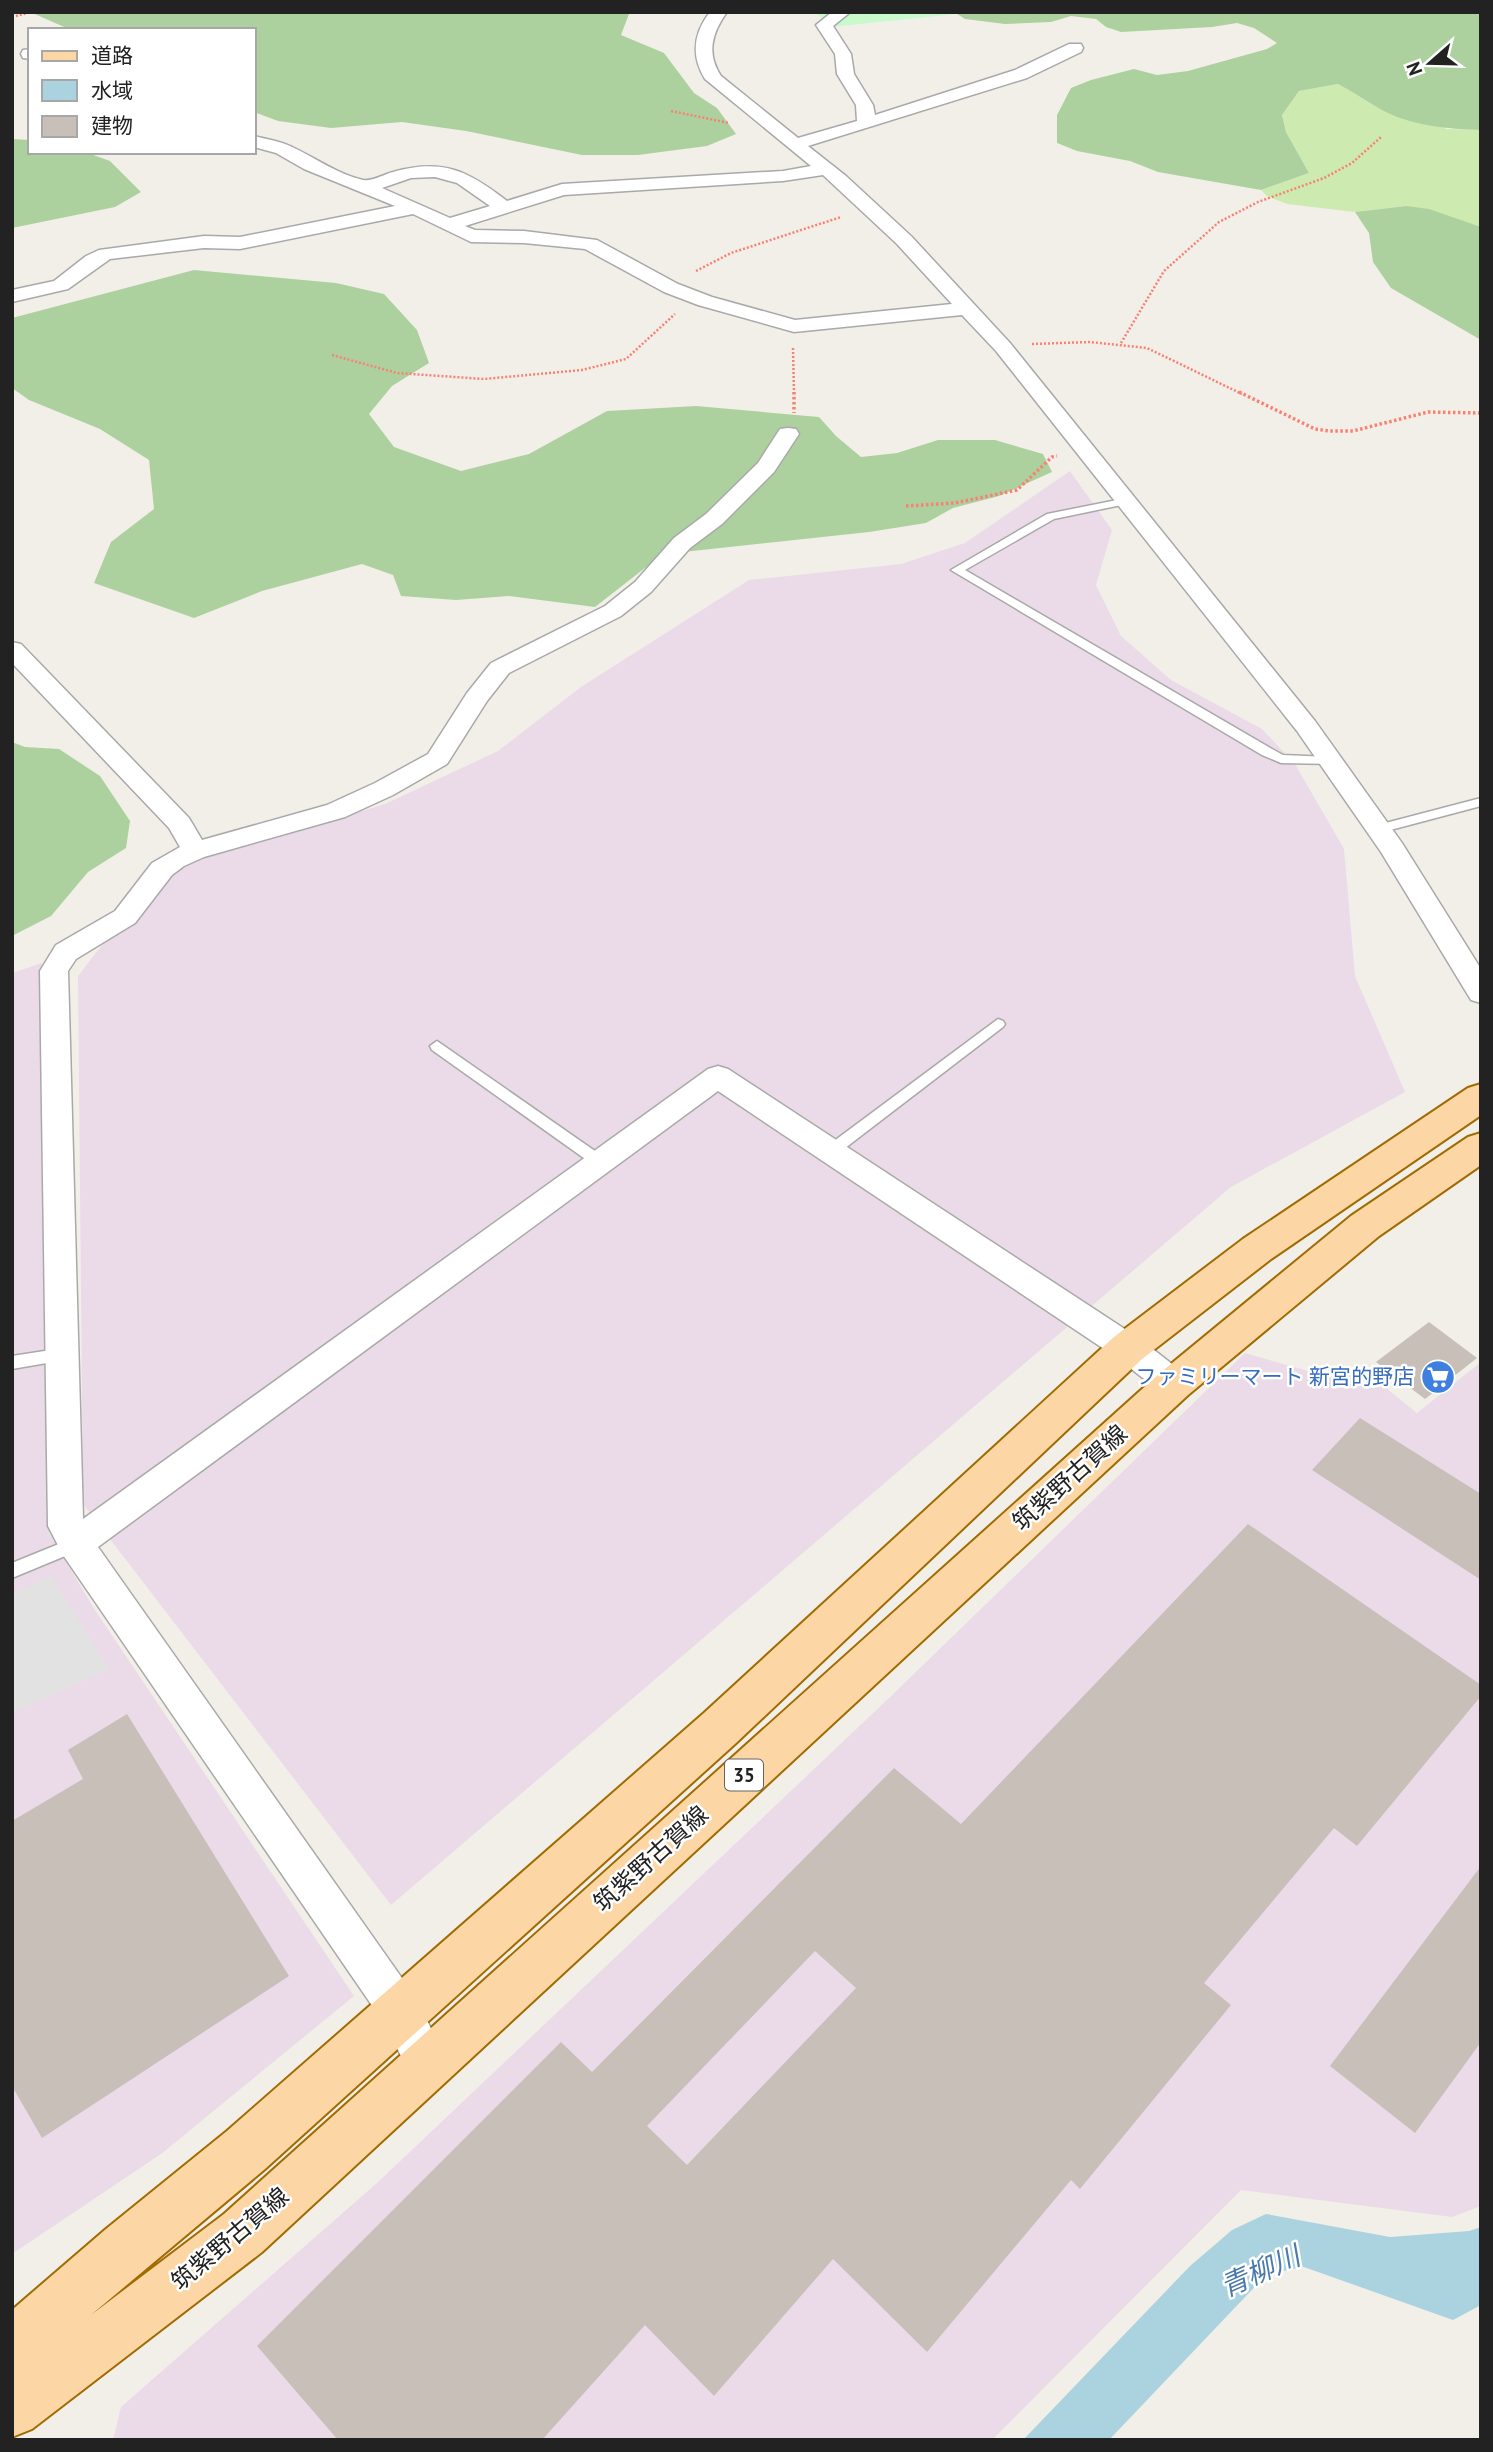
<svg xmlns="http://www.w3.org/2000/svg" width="1493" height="2452" viewBox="0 0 1493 2452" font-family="'PT Sans','Noto Sans JP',sans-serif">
<rect width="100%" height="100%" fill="#f2efe9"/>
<g fill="#ebdbe8">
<polygon points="1070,471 1112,530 1096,585 1121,636 1171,680 1262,729 1295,764 1344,849 1355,976 1405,1092 1231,1187 391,1905 83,1504 78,976 102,945 137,921 171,870 225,846 312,826 385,804 498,751 581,687 749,580 901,564 965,543"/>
<polygon points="42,963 49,1533 93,1607 354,1996 161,2154 12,2254 12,973"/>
<polygon points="1245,1353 1308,1371 1370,1375 1417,1413 1481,1362 1481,2206 1452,2217 1241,2190 992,2440 113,2440 121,2407 377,2183 889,1698"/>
</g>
<polygon fill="#cdebb0" points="1338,84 1382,110 1447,129 1481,130 1481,227 1406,206 1355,212 1287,204 1267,196 1261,190 1309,173 1286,132 1282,115 1299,91"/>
<g fill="#add19e">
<polygon points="30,12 632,12 629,14 621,35 664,53 694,93 717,108 736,134 707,146 638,155 582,155 466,131 402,122 331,128 278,121 254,112 254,30 71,30"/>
<path d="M954,12H1481V130C1447,129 1411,126 1380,109C1366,101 1353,92 1338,84L1299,91L1282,115L1286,132L1309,173L1261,190L1158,172L1130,161L1077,151L1057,143V115L1071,88L1091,80L1134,69L1157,75L1188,71L1267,49L1277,43L1254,28L1237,23L1212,27L1121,32L1106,27L1096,19L1071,16L1051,22L1005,24L965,19Z"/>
<polygon points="12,139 30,140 30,152 85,152 110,161 141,192 115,207 12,228"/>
<polygon points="1406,206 1429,209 1481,227 1481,340 1391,288 1373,262 1369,233 1355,212"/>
<polygon points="194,270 336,283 384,294 417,330 429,363 392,386 369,414 394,447 461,471 529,454 607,411 696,406 819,417 836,436 861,457 897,453 938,440 995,440 1043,454 1052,472 999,496 953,508 926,523 869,532 674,553 645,568 595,607 509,596 456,600 401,596 393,575 362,564 262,591 194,618 94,583 111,542 154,509 149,460 100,429 29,400 12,388 12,318"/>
<polygon points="12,742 25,747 59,749 100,776 130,821 126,848 88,872 51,916 12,936"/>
</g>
<polygon fill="#c8facc" points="815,12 955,12 956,14 831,27"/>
<polygon fill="#e2e2e2" points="51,1576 109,1669 12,1713 12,1594"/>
<polygon fill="#aad3df" points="1266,2214 1390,2237 1469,2231 1481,2227 1481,2305 1453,2320 1304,2267 1267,2274 1109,2440 1023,2440 1190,2266 1232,2230"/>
<g fill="#c7bfb8" fill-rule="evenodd">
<polygon points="1429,1322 1477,1358 1425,1399 1376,1362"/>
<polygon points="1360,1418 1481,1494 1481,1580 1312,1470"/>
<path d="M1248,1524L1481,1685V1696L1357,1846L1334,1828L1204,1983L1231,2005L1080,2189L1071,2180L927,2352L833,2259L714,2396L645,2325L542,2440H338L257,2346L561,2042L592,2072L894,1768L961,1824ZM815,1951L856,1988L687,2165L647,2126Z"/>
<polygon points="127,1714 289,1976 42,2138 12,2086 12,1821 83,1779 68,1750"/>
<polygon points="1481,1866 1481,2042 1415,2133 1330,2066"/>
</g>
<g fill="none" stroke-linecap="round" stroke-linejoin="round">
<g stroke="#a9a9a9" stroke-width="3">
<g id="lane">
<polygon points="1127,498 1133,501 1131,503 1054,519 965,570 1272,749 1283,755 1330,757 1336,761 1335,764 1281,763 1262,755 951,570 1047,514"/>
<polygon points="1481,798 1481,806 1379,833 1372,829 1374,826"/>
<polygon points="998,1019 1003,1021 1005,1024 1003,1027 836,1155 826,1155 823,1151 826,1147"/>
<polygon points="437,1041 605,1158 608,1162 605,1166 595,1166 432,1050 430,1046"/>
<polygon points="64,1348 70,1349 72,1354 70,1359 12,1369 12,1356"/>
<polygon points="76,1537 82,1539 85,1544 82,1549 12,1578 12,1563"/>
</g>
</g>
<g stroke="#a9a9a9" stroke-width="3">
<g id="street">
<path d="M710,12H727C712,33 706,53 721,76L798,138L857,121L856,105L837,74L835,54L816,25L832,12L848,14L833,26L851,54L854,74L873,105L875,115L1015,70L1069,44H1081L1083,48L1081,52L1027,78L808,146L846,176L911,236L1010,343L1315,721L1402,843L1481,969V1003L1471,1000L1381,852L1297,731L996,351L962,315L794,332L698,305L664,292L585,249L524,243L471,242L413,214L240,249L204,248L110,259L68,289L12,302V290L54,281L86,256L99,250L204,236L240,237L395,206L304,169L276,153L254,147V136C266,139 279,141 290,146C314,157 337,174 363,180C371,182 385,174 393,172C443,158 468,171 507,201L562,184L783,171L811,166L705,79C691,56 693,34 710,12ZM823,175L897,244L952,304L795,320L712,297L678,284L597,240L524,231L475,230L465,226L564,195L783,181ZM435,177L457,183L490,206L450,218L382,188L411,178Z"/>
<polygon points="30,49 30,59 23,58 21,54 23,50"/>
<polygon points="788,428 796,429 799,434 774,472 722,524 690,548 651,592 621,616 509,673 487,701 447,764 393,795 345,817 204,857 184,866 172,875 135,923 76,959 68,971 83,1519 708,1069 718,1066 728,1069 1140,1339 1186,1375 1191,1384 1186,1393 1174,1397 1162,1393 1116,1357 718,1091 98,1547 416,1998 448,2063 442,2078 427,2084 412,2078 386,2026 63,1555 48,1526 40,971 56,945 115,911 152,863 180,847 169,828 12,663 12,642 21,644 189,818 202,840 327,805 375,783 428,754 467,693 491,663 605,606 635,582 674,538 706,514 758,463 780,429"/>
</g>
</g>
<g stroke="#a06b00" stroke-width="4">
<polygon id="primary" points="1481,1084 1481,1115 1271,1259 1142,1359 736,1743 265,2169 91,2315 224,2214 1160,1373 1351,1216 1468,1137 1481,1133 1481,1165 1379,1236 1188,1395 262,2252 32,2429 12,2437 12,2310 106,2229 227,2131 704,1713 1114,1337 1243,1239 1468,1088"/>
</g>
<g stroke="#fa8072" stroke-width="2.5" stroke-dasharray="2 2" stroke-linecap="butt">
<polyline points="12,17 32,12"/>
<polyline points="671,111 729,123"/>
<polyline points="696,271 731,253 841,217"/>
<polyline points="1121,343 1164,271 1219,222 1258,202 1324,178 1352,163 1381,137"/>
<polyline points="1032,344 1090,342 1147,348 1242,394"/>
<polyline points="793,348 794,394"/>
<polyline points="332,355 397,373 484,379 582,370 626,359 675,314"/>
</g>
<g stroke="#fa8072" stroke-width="3.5" stroke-dasharray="2.5 2.5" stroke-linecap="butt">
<polyline points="794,392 794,413"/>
<polyline points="1239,392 1315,429 1329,431 1353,431 1428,412 1481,413"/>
<polyline points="906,506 955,503 1017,490 1052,457 1057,456"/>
</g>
<use href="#lane" fill="#fff" fill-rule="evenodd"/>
<use href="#street" fill="#fff" fill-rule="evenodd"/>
<use href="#primary" fill="#fcd6a4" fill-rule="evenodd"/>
</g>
<defs>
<g id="supermarket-disc" transform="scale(1.75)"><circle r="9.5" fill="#3f7fe0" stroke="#fff"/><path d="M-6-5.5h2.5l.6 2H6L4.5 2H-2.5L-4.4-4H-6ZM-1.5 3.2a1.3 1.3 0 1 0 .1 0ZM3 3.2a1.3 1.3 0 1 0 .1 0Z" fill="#fff"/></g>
</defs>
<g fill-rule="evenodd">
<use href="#supermarket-disc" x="1438" y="1377"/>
</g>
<g text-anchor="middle" stroke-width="5" stroke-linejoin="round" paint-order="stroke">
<rect fill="#fff" stroke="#646464" stroke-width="2" x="725" y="1759.5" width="38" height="31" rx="5"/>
<g font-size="19" font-weight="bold" fill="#222">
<text x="744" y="1782">35</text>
</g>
<g font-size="21" fill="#366cbe" stroke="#fff" text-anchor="end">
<text x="1414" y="1384">ファミリーマート 新宮的野店</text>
</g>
<g font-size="24" fill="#222" stroke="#fff">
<text transform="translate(1070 1478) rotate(-42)" y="8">筑紫野古賀線</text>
<text transform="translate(651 1859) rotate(-42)" y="8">筑紫野古賀線</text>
<text transform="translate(230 2239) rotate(-40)" y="8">筑紫野古賀線</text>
</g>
<g font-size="28" font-style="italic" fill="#4a7aab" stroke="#fff">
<text transform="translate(1260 2271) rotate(-24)" y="10">青柳川</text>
</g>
</g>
<rect width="1493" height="2452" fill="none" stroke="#222222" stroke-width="28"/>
<rect x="28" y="28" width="228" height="126" fill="#ffffff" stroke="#a7a7a7" stroke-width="2"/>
<rect x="42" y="51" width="35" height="10" fill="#fcd6a4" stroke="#a7a7a7" stroke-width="2"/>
<text x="91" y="63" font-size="21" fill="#222222">道路</text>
<rect x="42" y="80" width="35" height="21" fill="#aad3df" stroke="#a7a7a7" stroke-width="2"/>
<text x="91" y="98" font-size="21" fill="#222222">水域</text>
<rect x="42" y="116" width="35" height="21" fill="#c7bfb8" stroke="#a7a7a7" stroke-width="2"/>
<text x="91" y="133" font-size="21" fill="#222222">建物</text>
<g transform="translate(1430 63) rotate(250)" stroke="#ffffff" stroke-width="5" paint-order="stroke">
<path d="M0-5L12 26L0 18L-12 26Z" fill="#222222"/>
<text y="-10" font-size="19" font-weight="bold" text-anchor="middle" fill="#222222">N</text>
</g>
</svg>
